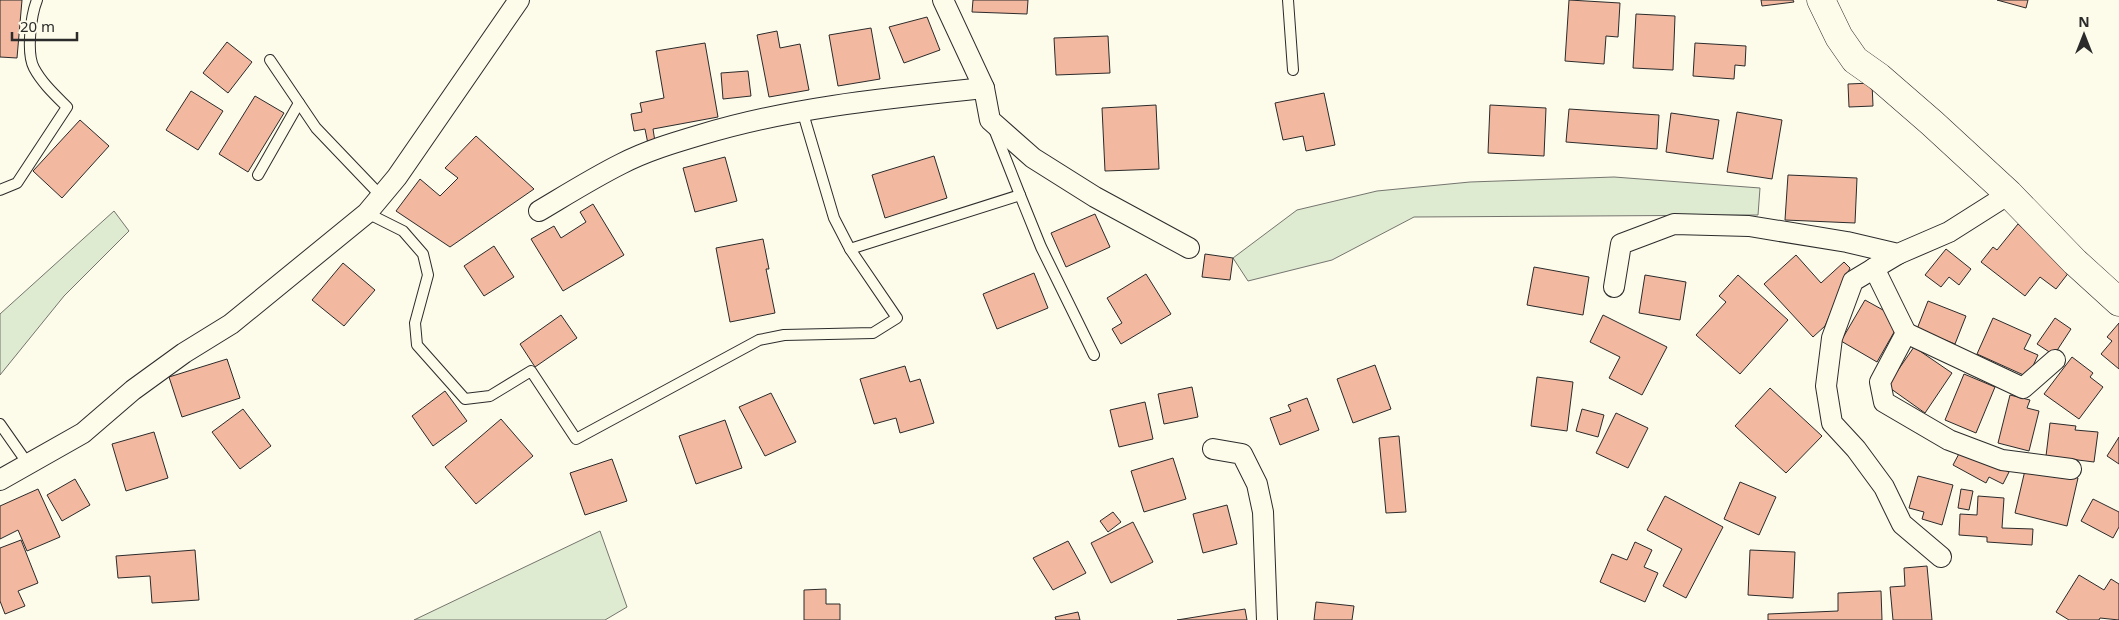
<svg xmlns="http://www.w3.org/2000/svg" width="2119" height="620" viewBox="0 0 2119 620" font-family="'Noto Sans',sans-serif">
<rect width="100%" height="100%" fill="#fdfbea"/>
<g fill="#deebd1" stroke="#74746e">
<polygon points="1614,177 1760,188 1758,215 1414,217 1332,260 1248,281 1233,258 1297,210 1377,191 1470,182"/>
<polygon points="114,211 129,231 64,296 0,375 0,314"/>
<polygon points="600,531 627,607 605,620 414,620"/>
</g>
<g fill="#f2b8a0" stroke="#2b2b2b">
<polygon points="0,0 22,0 17,58 0,57"/>
<polygon points="973,0 1028,0 1027,14 972,12"/>
<polygon points="1569,0 1620,3 1618,37 1606,36 1604,64 1565,61"/>
<polygon points="1761,0 1793,0 1794,2 1762,6"/>
<polygon points="1997,0 2028,0 2026,8"/>
<polygon points="1636,14 1675,16 1673,70 1633,68"/>
<polygon points="927,17 940,50 904,63 889,27"/>
<polygon points="871,28 880,79 838,86 829,35"/>
<polygon points="777,31 780,48 800,44 809,90 769,97 757,35"/>
<polygon points="1108,36 1110,73 1056,75 1054,38"/>
<polygon points="227,42 252,62 228,93 203,73"/>
<polygon points="705,43 718,117 653,129 656,148 649,149 645,129 634,131 631,114 642,112 640,103 664,98 656,51"/>
<polygon points="1695,43 1746,46 1745,66 1735,65 1734,79 1693,76"/>
<polygon points="748,71 751,96 723,99 721,73"/>
<polygon points="1872,83 1873,106 1849,107 1848,84"/>
<polygon points="191,91 223,111 198,150 166,130"/>
<polygon points="1324,93 1335,145 1306,151 1303,136 1283,140 1275,103"/>
<polygon points="255,96 284,113 248,172 219,154"/>
<polygon points="1156,105 1159,169 1105,171 1102,108"/>
<polygon points="1490,105 1546,108 1544,156 1488,153"/>
<polygon points="1569,109 1659,115 1657,149 1566,142"/>
<polygon points="1737,112 1782,120 1772,179 1727,172"/>
<polygon points="1671,113 1719,120 1713,159 1666,152"/>
<polygon points="80,120 109,146 62,198 33,171"/>
<polygon points="476,136 534,189 450,247 396,211 420,179 440,196 458,178 445,168"/>
<polygon points="934,156 947,198 885,218 872,175"/>
<polygon points="725,157 737,201 695,212 683,168"/>
<polygon points="1788,175 1857,178 1855,223 1785,220"/>
<polygon points="593,204 624,255 563,291 531,239 554,226 561,238 586,222 580,212"/>
<polygon points="1095,214 1110,247 1066,267 1051,233"/>
<polygon points="2018,224 2073,267 2056,289 2040,277 2025,296 1981,262 1993,247 1997,250"/>
<polygon points="763,239 769,269 766,269 775,313 730,322 716,248"/>
<polygon points="494,246 514,277 484,296 464,266"/>
<polygon points="1946,249 1971,269 1959,285 1949,277 1941,287 1925,275"/>
<polygon points="1205,254 1233,258 1230,280 1202,277"/>
<polygon points="1796,255 1821,283 1844,262 1850,268 1825,326 1813,337 1764,284"/>
<polygon points="343,263 375,290 344,326 312,300"/>
<polygon points="1534,267 1589,277 1583,315 1527,305"/>
<polygon points="1034,273 1048,308 997,329 983,294"/>
<polygon points="1146,274 1171,314 1121,344 1112,329 1122,323 1107,298"/>
<polygon points="1645,275 1686,282 1680,320 1639,313"/>
<polygon points="1738,275 1788,320 1740,374 1696,335 1726,302 1719,296"/>
<polygon points="1865,300 1901,320 1877,362 1841,341"/>
<polygon points="1928,301 1966,316 1955,344 1917,329"/>
<polygon points="561,315 577,338 535,367 520,344"/>
<polygon points="1603,315 1667,347 1642,395 1609,378 1620,357 1590,342"/>
<polygon points="1993,318 2031,335 2024,349 2038,355 2028,377 1977,354"/>
<polygon points="2055,318 2071,329 2054,355 2037,344"/>
<polygon points="2119,323 2119,369 2101,354 2112,341 2107,337"/>
<polygon points="1914,347 1952,373 1925,413 1887,386"/>
<polygon points="2072,357 2093,373 2090,377 2103,387 2079,419 2044,394"/>
<polygon points="227,359 240,398 182,417 169,377"/>
<polygon points="1375,365 1391,409 1353,423 1337,379"/>
<polygon points="905,366 910,382 920,379 934,423 900,433 896,418 874,424 860,379"/>
<polygon points="1964,374 1995,387 1976,433 1945,420"/>
<polygon points="1537,377 1573,382 1567,431 1531,426"/>
<polygon points="1192,387 1198,417 1164,424 1158,394"/>
<polygon points="1770,388 1822,436 1786,473 1735,426"/>
<polygon points="445,391 467,421 433,446 412,416"/>
<polygon points="771,393 796,442 765,456 739,407"/>
<polygon points="2010,395 2030,400 2027,408 2039,411 2029,451 1998,443"/>
<polygon points="1307,398 1319,430 1280,445 1270,418 1291,411 1288,405"/>
<polygon points="1145,402 1153,439 1119,447 1110,410"/>
<polygon points="243,409 271,446 240,469 212,432"/>
<polygon points="1582,409 1604,415 1598,437 1576,431"/>
<polygon points="1616,413 1648,428 1628,468 1596,453"/>
<polygon points="501,419 533,456 476,504 445,467"/>
<polygon points="725,420 742,468 696,484 679,436"/>
<polygon points="2050,423 2076,426 2075,430 2098,432 2094,462 2046,456"/>
<polygon points="154,432 168,478 126,491 112,444"/>
<polygon points="1399,436 1406,512 1386,513 1379,438"/>
<polygon points="2119,437 2119,464 2107,456"/>
<polygon points="1962,448 2009,472 2003,484 1989,477 1986,483 1953,465"/>
<polygon points="1173,458 1186,499 1144,512 1131,471"/>
<polygon points="612,459 627,501 585,515 570,473"/>
<polygon points="2026,466 2078,478 2067,526 2015,513"/>
<polygon points="1918,476 1953,485 1942,525 1922,519 1924,512 1909,508"/>
<polygon points="75,479 90,505 62,521 47,495"/>
<polygon points="1740,482 1776,497 1759,535 1724,519"/>
<polygon points="38,489 60,537 27,551 18,530 0,539 0,506"/>
<polygon points="1961,489 1973,491 1969,510 1958,508"/>
<polygon points="1665,496 1723,527 1686,598 1663,586 1682,549 1647,530"/>
<polygon points="1978,496 2004,498 2002,528 2033,529 2032,545 1987,542 1987,537 1959,535 1960,514 1977,515"/>
<polygon points="2093,499 2119,512 2119,527 2113,538 2081,521"/>
<polygon points="1227,505 1237,544 1203,553 1193,514"/>
<polygon points="1113,512 1121,522 1108,532 1100,521"/>
<polygon points="1133,522 1153,562 1111,583 1091,543"/>
<polygon points="21,540 38,583 18,591 25,606 5,614 0,601 0,548"/>
<polygon points="1068,541 1086,573 1053,590 1033,558"/>
<polygon points="1635,542 1652,550 1644,567 1658,573 1645,602 1600,582 1612,554 1627,560"/>
<polygon points="195,550 199,600 152,603 150,576 118,578 116,556"/>
<polygon points="1750,550 1795,552 1793,598 1748,595"/>
<polygon points="1927,566 1932,620 1893,620 1890,587 1905,586 1904,568"/>
<polygon points="2079,575 2104,590 2111,579 2119,584 2119,620 2100,618 2099,620 2069,620 2056,612"/>
<polygon points="826,589 826,604 840,604 840,620 804,620 804,590"/>
<polygon points="1881,591 1882,620 1768,620 1768,614 1838,611 1838,593"/>
<polygon points="1316,602 1354,606 1352,620 1314,620"/>
<polygon points="1245,609 1247,620 1177,620"/>
<polygon points="1078,612 1080,620 1056,620 1055,617"/>
</g>
<g fill="none" stroke-linecap="round" stroke-linejoin="round">
<g stroke="#2b2b2b" stroke-width="12">
<g id="lane">
<polyline points="1288,0 1293,70"/>
<polyline points="270,60 316,128 381,196"/>
<polyline points="258,175 299,103"/>
<path d="M0,190L17,183L67,107C55,95 42,83 34,68C26,53 31,15 37,0"/>
<polyline points="1020,195 1041,247 1094,355"/>
<polyline points="367,213 403,231 423,254 428,275 415,323 417,345 465,399 490,396 531,371 576,439 759,340 784,335 873,333 897,318 850,249 834,218 802,110"/>
<polyline points="850,249 1020,195 994,129"/>
<polyline points="0,424 28,464"/>
</g>
</g>
<g stroke="#2b2b2b" stroke-width="22">
<g id="street">
<polyline points="943,0 984,88 990,120 1033,158 1095,197 1189,248"/>
<path d="M539,211C566,195 593,178 621,164C646,151 673,143 700,135C792,107 888,98 984,88"/>
<polyline points="1898,254 1853,281 1832,338 1826,386 1832,423 1856,449 1884,487 1902,524 1941,557"/>
<polyline points="1874,268 1906,333 1880,382 1884,402 1949,440 2002,460 2071,469"/>
<polyline points="1614,287 1621,244 1674,224 1749,226 1847,242 1898,254 1949,232 2009,194"/>
<polyline points="1906,333 2023,388 2055,360"/>
<polyline points="1213,449 1242,454 1257,484 1263,512 1267,620"/>
<polyline points="0,480 83,433 133,390 184,353 231,324 367,213 397,177 519,0"/>
</g>
</g>
<g stroke="#2b2b2b" stroke-width="29">
<polyline id="secondary" points="1821,0 1839,37 1855,60 1879,77 1932,123 2009,194 2075,262 2119,302"/>
</g>
<use href="#lane" stroke="#fdfbea" stroke-width="10"/>
<use href="#street" stroke="#fdfbea" stroke-width="20"/>
<use href="#secondary" stroke="#fdfbea" stroke-width="28"/>
</g>
<g transform="translate(2084 35)" stroke="#fdfbea" stroke-width="4" paint-order="stroke">
<path d="M0-4L9 19L0 12L-9 19Z" fill="#2b2b2b"/>
<text y="-8" font-size="14" font-weight="bold" text-anchor="middle" fill="#2b2b2b">N</text>
</g>
<path d="M12 32v8h65v-8" fill="none" stroke="#2b2b2b" stroke-width="2.5"/>
<text x="20" y="32" font-size="15" fill="#2b2b2b" stroke="#fdfbea" stroke-width="4" paint-order="stroke">20 m</text>
</svg>
